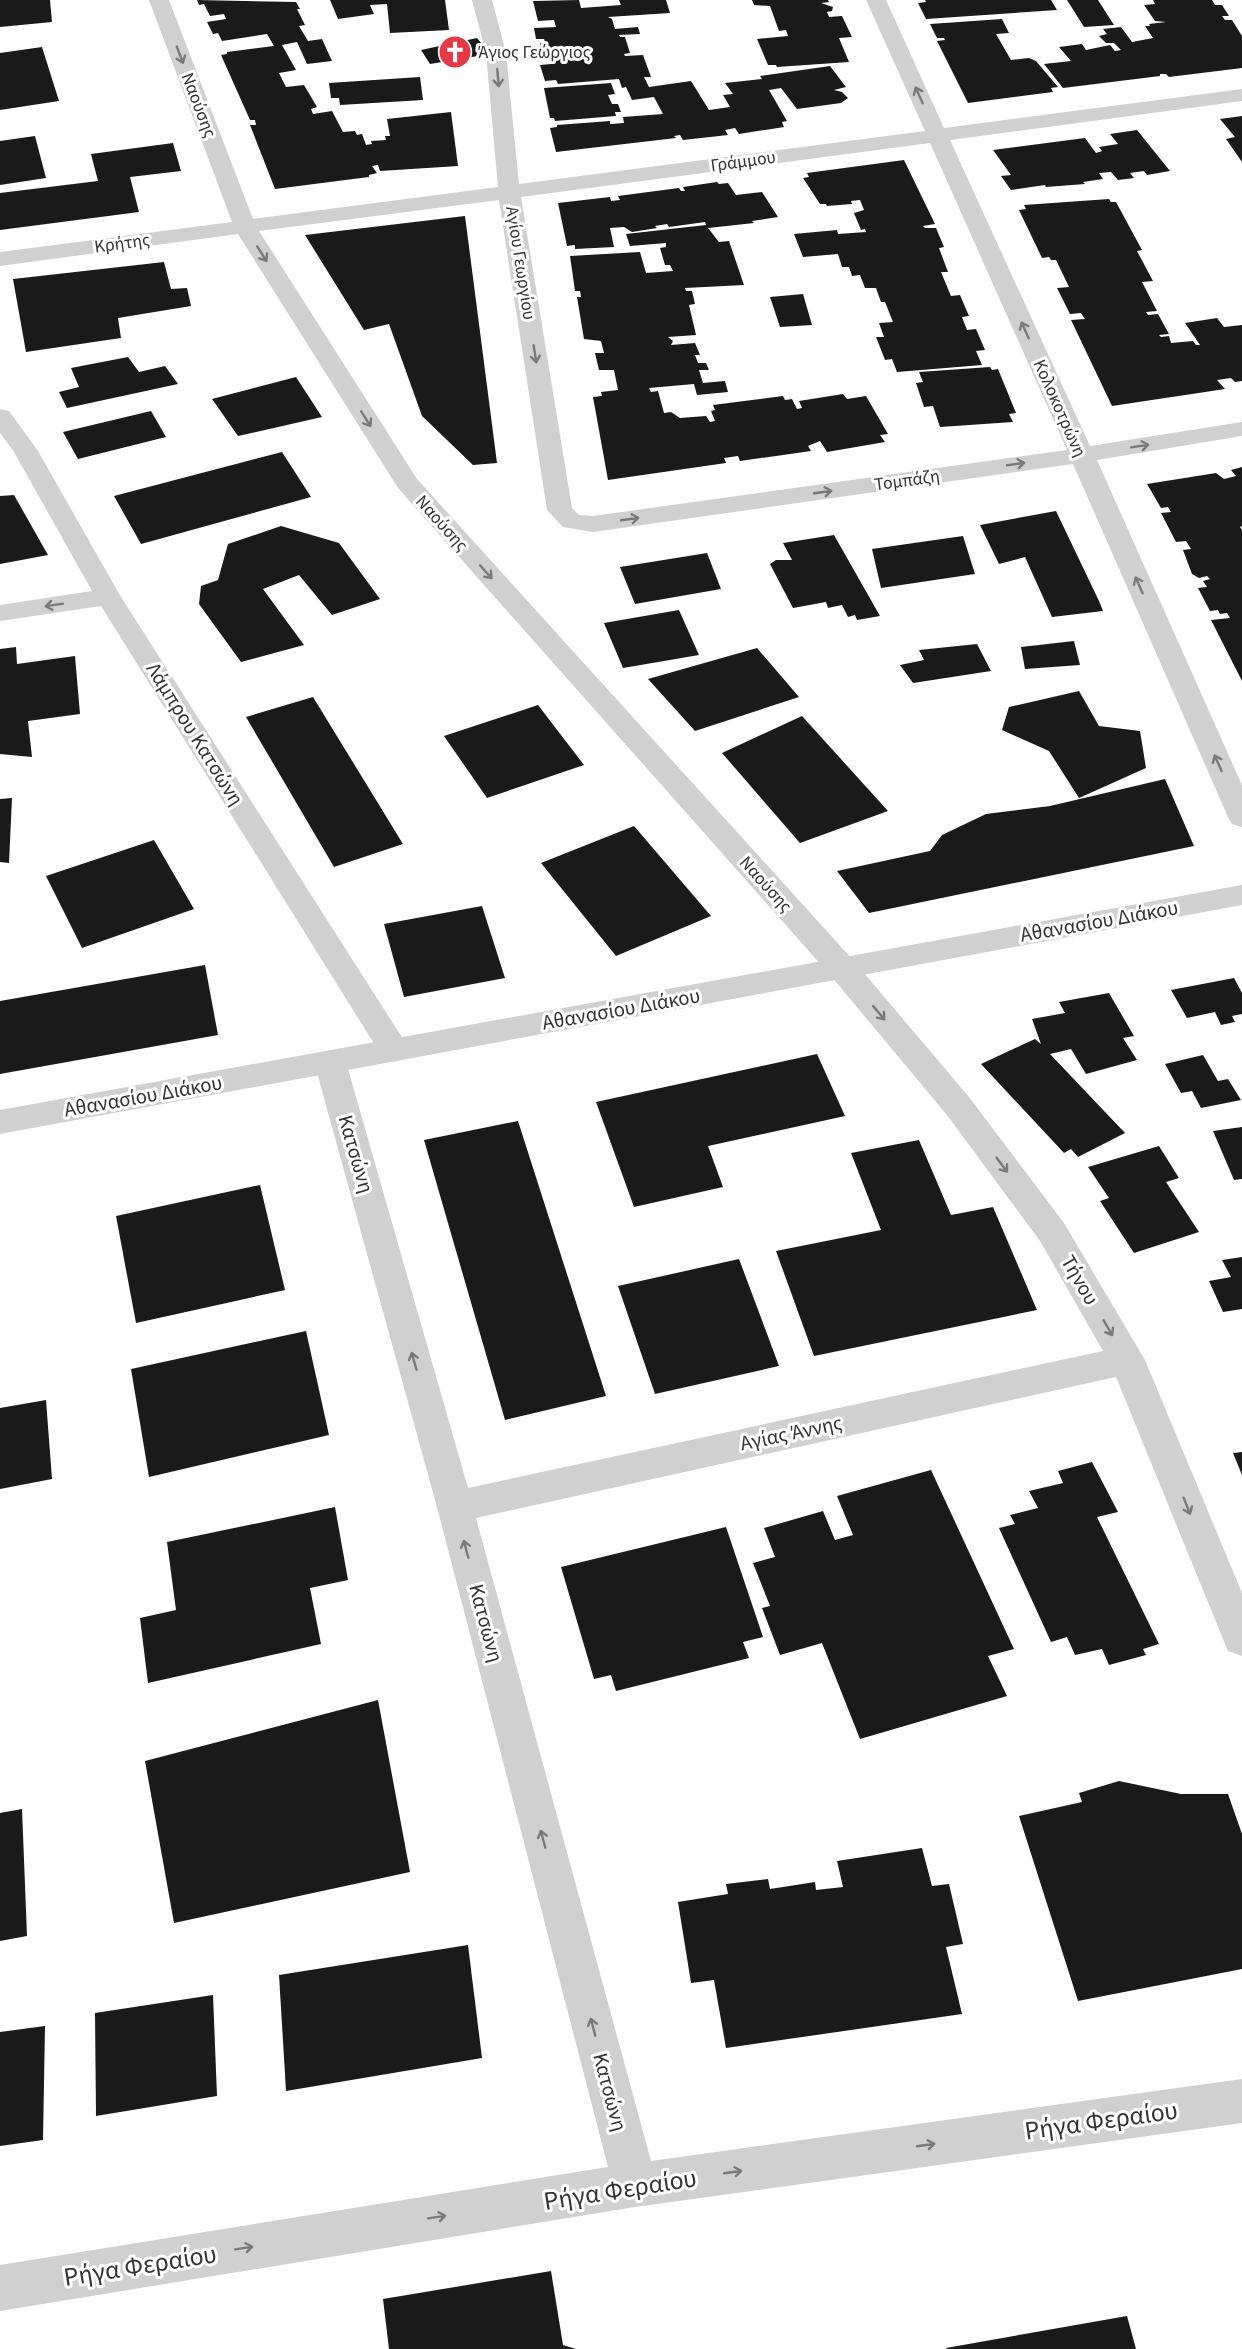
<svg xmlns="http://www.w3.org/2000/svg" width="1242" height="2349" viewBox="0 0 1242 2349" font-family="'Source Sans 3',sans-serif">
<rect width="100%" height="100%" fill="#fff"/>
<g fill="#1a1a1a">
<polygon points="0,0 50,0 52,22 0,27"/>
<polygon points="197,0 296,2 300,9 297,9 305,25 299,26 308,41 322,39 332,61 307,64 297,42 282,45 296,70 279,73 286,87 304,85 317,107 311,109 313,114 332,111 343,132 355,131 357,135 362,134 366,145 372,144 371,141 386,140 385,136 390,136 387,119 451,112 458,166 380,171 378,165 372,166 377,173 369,175 369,177 275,189 250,125 256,125 255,120 250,120 221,55 227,54 227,52 274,46 267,34 222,41 218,33 213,34 207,22 226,19 224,14 210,16 204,4 199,5"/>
<polygon points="330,0 445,0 449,30 390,33 387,4 370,5 374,14 338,19"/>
<polygon points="579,0 581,8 621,5 619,0 666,0 670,13 608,17 612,19 615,29 638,27 640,34 619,35 620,37 625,37 630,53 624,54 625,56 643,55 651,77 644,77 649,87 691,81 709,110 730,107 723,95 733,94 725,83 762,79 760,76 830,66 846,87 834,90 842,92 848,98 841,103 797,109 781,88 769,90 787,121 782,122 784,127 739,134 735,128 725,130 728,135 683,140 680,135 674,136 676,138 556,152 550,128 557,127 557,125 610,121 610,124 624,123 623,117 663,114 654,97 632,100 626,87 622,88 619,79 558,84 556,80 545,81 540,65 551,64 549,59 543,59 540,43 545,42 544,39 536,39 534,28 556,27 554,20 538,21 533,1"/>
<polygon points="752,0 828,0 829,2 821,3 833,7 832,11 827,12 829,17 842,16 852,37 839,38 849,62 777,67 776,65 768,65 757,39 788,36 786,30 779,31 770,6 754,5"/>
<polygon points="925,0 1051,0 1057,10 926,19 918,3 926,2"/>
<polygon points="1067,0 1098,0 1114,25 1084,27"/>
<polygon points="1153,0 1212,0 1215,5 1222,5 1229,16 1222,16 1225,20 1232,20 1242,36 1242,68 1169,77 1166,74 1160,74 1160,76 1063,88 1044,64 1071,61 1059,47 1082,44 1086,50 1110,45 1115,51 1121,50 1114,43 1106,43 1099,36 1107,34 1103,29 1121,27 1132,42 1153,38 1145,26 1150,26 1149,24 1166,22 1155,21 1144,5 1155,4"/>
<polygon points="1002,19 1009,33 996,34 1011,60 1029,58 1036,61 1058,87 1051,88 1053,92 968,103 937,41 945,40 944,38 937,38 930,24"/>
<polygon points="477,38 490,54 430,64 421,50"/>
<polygon points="42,47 59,101 0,110 0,53"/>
<polygon points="420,77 423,100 340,105 339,98 331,98 329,83"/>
<polygon points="611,83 615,94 608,95 612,104 618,104 621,112 615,112 616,116 555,121 554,118 550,118 544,88"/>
<polygon points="1242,116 1242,162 1226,139 1235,137 1220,119"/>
<polygon points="1137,130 1170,171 1147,175 1144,171 1130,173 1134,178 1118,180 1111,172 1099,173 1103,179 1083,182 1085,184 1046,187 1045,185 1011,190 1001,176 1011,175 993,150 1085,138 1096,153 1102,151 1099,147 1118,144 1110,134"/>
<polygon points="35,136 46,178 0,185 0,141"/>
<polygon points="173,143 181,171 130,177 139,212 0,230 0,193 98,181 91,154"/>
<polygon points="904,160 935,224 923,226 925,228 936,228 944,247 939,248 948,272 941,272 951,296 960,295 969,316 962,317 967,330 976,329 985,350 976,351 982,365 897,372 892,359 885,360 876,337 884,337 879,323 893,322 885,302 881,302 876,288 865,288 860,275 852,276 849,267 842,267 838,254 803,257 794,234 837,230 838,234 866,232 865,229 861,230 854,213 864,210 860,200 851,201 852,204 827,206 826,204 820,204 803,178 809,177 807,173"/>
<polygon points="717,182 719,184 728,183 736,195 762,192 778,217 752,221 754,223 708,228 719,242 729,241 744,285 685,288 686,291 692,291 695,304 689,305 696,335 668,337 673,341 671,345 695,343 700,355 695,355 698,363 706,363 709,370 699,370 703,383 725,381 728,392 697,395 694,384 649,388 651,392 658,391 664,413 671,412 680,418 706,416 710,422 715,421 711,411 715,410 713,405 783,396 785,400 792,399 797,409 802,408 799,401 843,394 847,399 866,396 888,434 880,435 885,442 827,452 820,441 808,446 811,451 740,461 738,456 724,458 726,463 608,480 593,397 602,396 601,392 618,390 614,370 599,370 595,353 604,353 601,341 584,339 577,297 581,297 580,291 575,291 570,256 640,252 646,273 673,271 670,265 665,265 660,248 666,247 666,243 630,246 626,234 706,225 705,222 669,227 667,224 655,226 657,228 632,232 624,227 610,228 614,247 575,249 575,245 567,246 558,203 610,197 611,201 620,200 618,196 679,188 681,191 685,191 683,187"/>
<polygon points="1109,199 1111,202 1116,202 1142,250 1137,251 1153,281 1142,282 1157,311 1146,312 1148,315 1158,314 1169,334 1159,335 1161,337 1169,336 1171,343 1193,341 1196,345 1200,345 1185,323 1217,318 1224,327 1242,325 1242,381 1235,382 1231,378 1217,380 1225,389 1112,406 1071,320 1085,319 1081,313 1070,314 1057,288 1069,287 1056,260 1051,260 1049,257 1042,258 1019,210 1026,209 1024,205"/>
<polygon points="465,216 497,463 473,465 422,416 389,324 364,330 305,235"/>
<polygon points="164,262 171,289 187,288 191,306 118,318 121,338 26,352 13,279"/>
<polygon points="803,294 812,325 780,327 770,297"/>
<polygon points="128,357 139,372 165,366 178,384 67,408 59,392 79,387 71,368"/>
<polygon points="990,367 992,370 998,369 1016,413 1009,414 1013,422 940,427 933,406 924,407 916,383 923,382 919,372"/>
<polygon points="296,377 322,417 238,436 212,399"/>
<polygon points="151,411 166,437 78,459 63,432"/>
<polygon points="282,452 311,497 141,544 114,496"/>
<polygon points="1242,467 1242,526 1240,527 1242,530 1242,681 1211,620 1230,618 1227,613 1220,614 1218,610 1210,611 1198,588 1207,587 1203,581 1210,579 1207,576 1199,578 1192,574 1183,550 1191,549 1186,541 1176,542 1161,513 1171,512 1168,507 1161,508 1147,484 1216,473 1224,479 1236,476 1231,470"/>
<polygon points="14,495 48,555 0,564 0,496"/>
<polygon points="1056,511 1099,601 1103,611 1052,617 1025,557 999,564 980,525"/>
<polygon points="281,526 339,543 380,599 332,615 299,575 263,589 304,645 241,662 199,604 201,586 218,580 228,544"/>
<polygon points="834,535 880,616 857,620 855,615 848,617 842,605 828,608 826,602 793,608 770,564 776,560 792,560 783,543"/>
<polygon points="963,536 975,574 881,588 872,549"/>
<polygon points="707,553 721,589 635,604 620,567"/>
<polygon points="679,610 699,655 623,668 604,623"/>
<polygon points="1074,641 1080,665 1025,669 1021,647"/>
<polygon points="977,644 991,671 913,683 900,665 924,660 919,650"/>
<polygon points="16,647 17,664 75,656 80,714 28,721 32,757 0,754 0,649"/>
<polygon points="757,648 799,697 695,731 648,679"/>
<polygon points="1079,691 1099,726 1140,731 1146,768 1079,798 1049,751 1002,730 1009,707"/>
<polygon points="313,697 403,844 334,867 246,717"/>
<polygon points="538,705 584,765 487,798 444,736"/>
<polygon points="802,716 888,811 800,843 722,753"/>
<polygon points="1165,779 1194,846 869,913 837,871 930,851 942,835 986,814 1050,806"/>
<polygon points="12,798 9,863 0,862 0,799"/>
<polygon points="634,826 711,916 616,956 541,863"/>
<polygon points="154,840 194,909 82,948 46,876"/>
<polygon points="482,906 505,978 404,997 384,924"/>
<polygon points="205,965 218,1035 0,1074 0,1001"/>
<polygon points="1234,978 1242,993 1242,1014 1232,1016 1235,1022 1221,1025 1215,1012 1187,1018 1171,990"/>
<polygon points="1109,993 1134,1036 1123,1038 1137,1060 1086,1074 1071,1049 1050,1054 1125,1133 1078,1157 1071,1149 1064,1153 981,1064 1035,1039 1041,1044 1032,1019 1065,1013 1059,1002"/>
<polygon points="817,1054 845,1116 708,1146 723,1187 634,1207 596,1102"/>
<polygon points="1203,1055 1218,1081 1228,1079 1241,1100 1201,1108 1192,1091 1181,1093 1165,1064"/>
<polygon points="518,1121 606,1396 505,1420 424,1140"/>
<polygon points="1242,1127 1242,1179 1234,1180 1213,1131"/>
<polygon points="919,1140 951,1215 993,1207 1037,1310 814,1356 776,1251 881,1230 851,1153"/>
<polygon points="1159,1146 1179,1178 1166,1182 1199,1232 1134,1253 1100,1201 1109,1198 1088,1167"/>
<polygon points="260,1185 285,1290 136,1323 116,1216"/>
<polygon points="1242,1257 1242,1309 1223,1312 1209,1281 1231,1277 1222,1260"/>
<polygon points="739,1259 779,1366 655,1394 618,1286"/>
<polygon points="306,1331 329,1435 149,1477 131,1369"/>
<polygon points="46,1400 52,1479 0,1489 0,1408"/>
<polygon points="1242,1452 1242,1475 1233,1453"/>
<polygon points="1092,1462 1118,1512 1097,1517 1159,1644 1143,1649 1146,1655 1109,1665 1102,1649 1075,1655 1067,1637 1051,1642 999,1528 1015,1524 1010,1515 1038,1508 1029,1491 1063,1483 1058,1471"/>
<polygon points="931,1470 1014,1649 988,1656 1007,1696 860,1739 822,1643 780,1655 762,1608 770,1606 753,1563 775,1557 764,1528 823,1511 835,1540 853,1535 837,1496"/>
<polygon points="335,1507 348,1580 310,1588 321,1644 148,1683 140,1618 176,1610 167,1542"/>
<polygon points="726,1527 763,1637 743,1642 749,1658 616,1691 611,1675 594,1679 561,1567"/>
<polygon points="378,1700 410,1872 174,1923 145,1761"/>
<polygon points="1119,1781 1181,1794 1228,1794 1242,1834 1242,1969 1078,2001 1019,1816 1082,1802 1079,1793"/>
<polygon points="22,1809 27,1936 0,1941 0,1813"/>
<polygon points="922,1848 932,1886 949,1884 963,1944 946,1947 962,2014 726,2048 714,1980 691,1983 678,1902 728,1894 726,1884 768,1879 770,1889 815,1882 816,1890 843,1887 837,1861"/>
<polygon points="468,1945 482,2058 286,2091 279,1975"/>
<polygon points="213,1995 217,2096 96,2116 95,2013"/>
<polygon points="45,2026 43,2140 0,2146 0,2032"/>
<polygon points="551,2271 563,2345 576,2349 389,2349 383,2299"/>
<polygon points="1127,2316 1136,2349 947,2349 946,2348"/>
</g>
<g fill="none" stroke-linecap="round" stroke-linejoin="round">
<g fill="#d0d0d0" fill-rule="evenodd">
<path d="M149,0H169L253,219L498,187L486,53L472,0H492L506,53L519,184L925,131L866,0H886L944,128L1242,89V101L950,140L1090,446L1242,422V436L1097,460L1242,785V827L1232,824L1228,817L1073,464L593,532L563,527L547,510L499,200L259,231L417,479L853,960L969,1097L1064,1223L1145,1360L1242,1593V1656L1228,1651L1223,1639L1116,1377L476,1518L651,2161L1242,2079V2123L635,2207L0,2311V2265L608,2167L437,1507L314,1062L319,1054L330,1050L341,1054L346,1062L468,1488L1103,1351L1040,1241L947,1115L831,976L398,488L238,234L0,266V252L232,222ZM930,143L1067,450L593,516L579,515L572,508L521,197Z"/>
<polygon points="0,409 9,411 38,451 121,597 405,1042 410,1050 405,1058 394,1062 383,1058 101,606 0,621 0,605 92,591 14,452 0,433"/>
</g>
<polygon fill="#d0d0d0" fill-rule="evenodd" points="1242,885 1242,905 0,1134 0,1110"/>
</g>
<defs><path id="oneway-shaft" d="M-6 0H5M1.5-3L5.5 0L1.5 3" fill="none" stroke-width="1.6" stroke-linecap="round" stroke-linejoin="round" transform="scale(1.5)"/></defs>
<g stroke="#7a7a7a">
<use href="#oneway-shaft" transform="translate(180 55) rotate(69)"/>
<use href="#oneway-shaft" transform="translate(498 78) rotate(85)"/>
<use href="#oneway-shaft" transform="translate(919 95) rotate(-114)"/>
<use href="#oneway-shaft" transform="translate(262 254) rotate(58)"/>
<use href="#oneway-shaft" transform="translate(1025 330) rotate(-114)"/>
<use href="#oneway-shaft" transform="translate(535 354) rotate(81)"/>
<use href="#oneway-shaft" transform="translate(366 419) rotate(58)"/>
<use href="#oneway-shaft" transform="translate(1140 446) rotate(-9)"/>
<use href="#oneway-shaft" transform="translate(1016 464) rotate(-8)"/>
<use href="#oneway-shaft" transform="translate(823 492) rotate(-8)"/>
<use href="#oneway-shaft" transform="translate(630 519) rotate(-8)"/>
<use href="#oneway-shaft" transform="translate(486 572) rotate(48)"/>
<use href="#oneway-shaft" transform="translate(1139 585) rotate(-114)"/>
<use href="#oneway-shaft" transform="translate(54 605) rotate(171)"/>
<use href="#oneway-shaft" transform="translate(1218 763) rotate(-114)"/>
<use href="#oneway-shaft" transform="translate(879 1013) rotate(50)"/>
<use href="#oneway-shaft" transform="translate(1002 1165) rotate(53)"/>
<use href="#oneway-shaft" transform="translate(1108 1328) rotate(60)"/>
<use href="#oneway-shaft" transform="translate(414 1361) rotate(-106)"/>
<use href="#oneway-shaft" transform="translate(1187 1506) rotate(68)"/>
<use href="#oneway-shaft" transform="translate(466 1549) rotate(-105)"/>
<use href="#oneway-shaft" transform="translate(543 1839) rotate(-105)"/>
<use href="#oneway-shaft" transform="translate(593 2027) rotate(-105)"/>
<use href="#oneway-shaft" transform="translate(926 2145) rotate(-8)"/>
<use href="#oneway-shaft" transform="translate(733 2172) rotate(-8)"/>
<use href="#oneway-shaft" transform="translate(437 2217) rotate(-9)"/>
<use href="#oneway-shaft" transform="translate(244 2248) rotate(-9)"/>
</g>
<defs>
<g id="church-disc" transform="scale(1.725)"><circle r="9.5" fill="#e63946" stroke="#fff"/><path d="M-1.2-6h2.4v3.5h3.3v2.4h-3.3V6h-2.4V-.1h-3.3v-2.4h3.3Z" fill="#fff"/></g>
</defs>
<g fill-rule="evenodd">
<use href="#church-disc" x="455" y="52"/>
</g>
<g text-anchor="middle" stroke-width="6" stroke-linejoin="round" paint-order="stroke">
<g font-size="18" fill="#333" stroke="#fff" text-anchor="start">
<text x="478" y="58">Άγιος Γεώργιος</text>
</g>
<g font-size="18" fill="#333" stroke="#fff">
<text transform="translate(199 105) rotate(69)" y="6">Ναούσης</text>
<text transform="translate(743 161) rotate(-8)" y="6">Γράμμου</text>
<text transform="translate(122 243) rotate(-8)" y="6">Κρήτης</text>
<text transform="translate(521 263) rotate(81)" y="6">Αγίου Γεωργίου</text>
<text transform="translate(1060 408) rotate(66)" y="6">Κολοκοτρώνη</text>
<text transform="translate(907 480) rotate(-8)" y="6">Τομπάζη</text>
<text transform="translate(442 523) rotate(48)" y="6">Ναούσης</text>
<text transform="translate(766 884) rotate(48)" y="6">Ναούσης</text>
</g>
<g font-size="21" fill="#333" stroke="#fff">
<text transform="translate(195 734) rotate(58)" y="7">Λάμπρου Κατσώνη</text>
<text transform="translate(1099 921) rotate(-10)" y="7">Αθανασίου Διάκου</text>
<text transform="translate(621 1009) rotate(-10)" y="7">Αθανασίου Διάκου</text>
<text transform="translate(143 1096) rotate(-10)" y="7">Αθανασίου Διάκου</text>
<text transform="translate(356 1154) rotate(74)" y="7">Κατσώνη</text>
<text transform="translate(1080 1280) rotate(60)" y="7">Τήνου</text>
<text transform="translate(791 1433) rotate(-12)" y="7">Αγίας Άννης</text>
<text transform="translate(486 1623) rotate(75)" y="7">Κατσώνη</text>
<text transform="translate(610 2092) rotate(75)" y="7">Κατσώνη</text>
</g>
<g font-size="26" fill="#333" stroke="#fff">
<text transform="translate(1101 2120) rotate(-8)" y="9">Ρήγα Φεραίου</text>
<text transform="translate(620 2189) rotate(-9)" y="9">Ρήγα Φεραίου</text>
<text transform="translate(140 2265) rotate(-9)" y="9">Ρήγα Φεραίου</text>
</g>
</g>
</svg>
